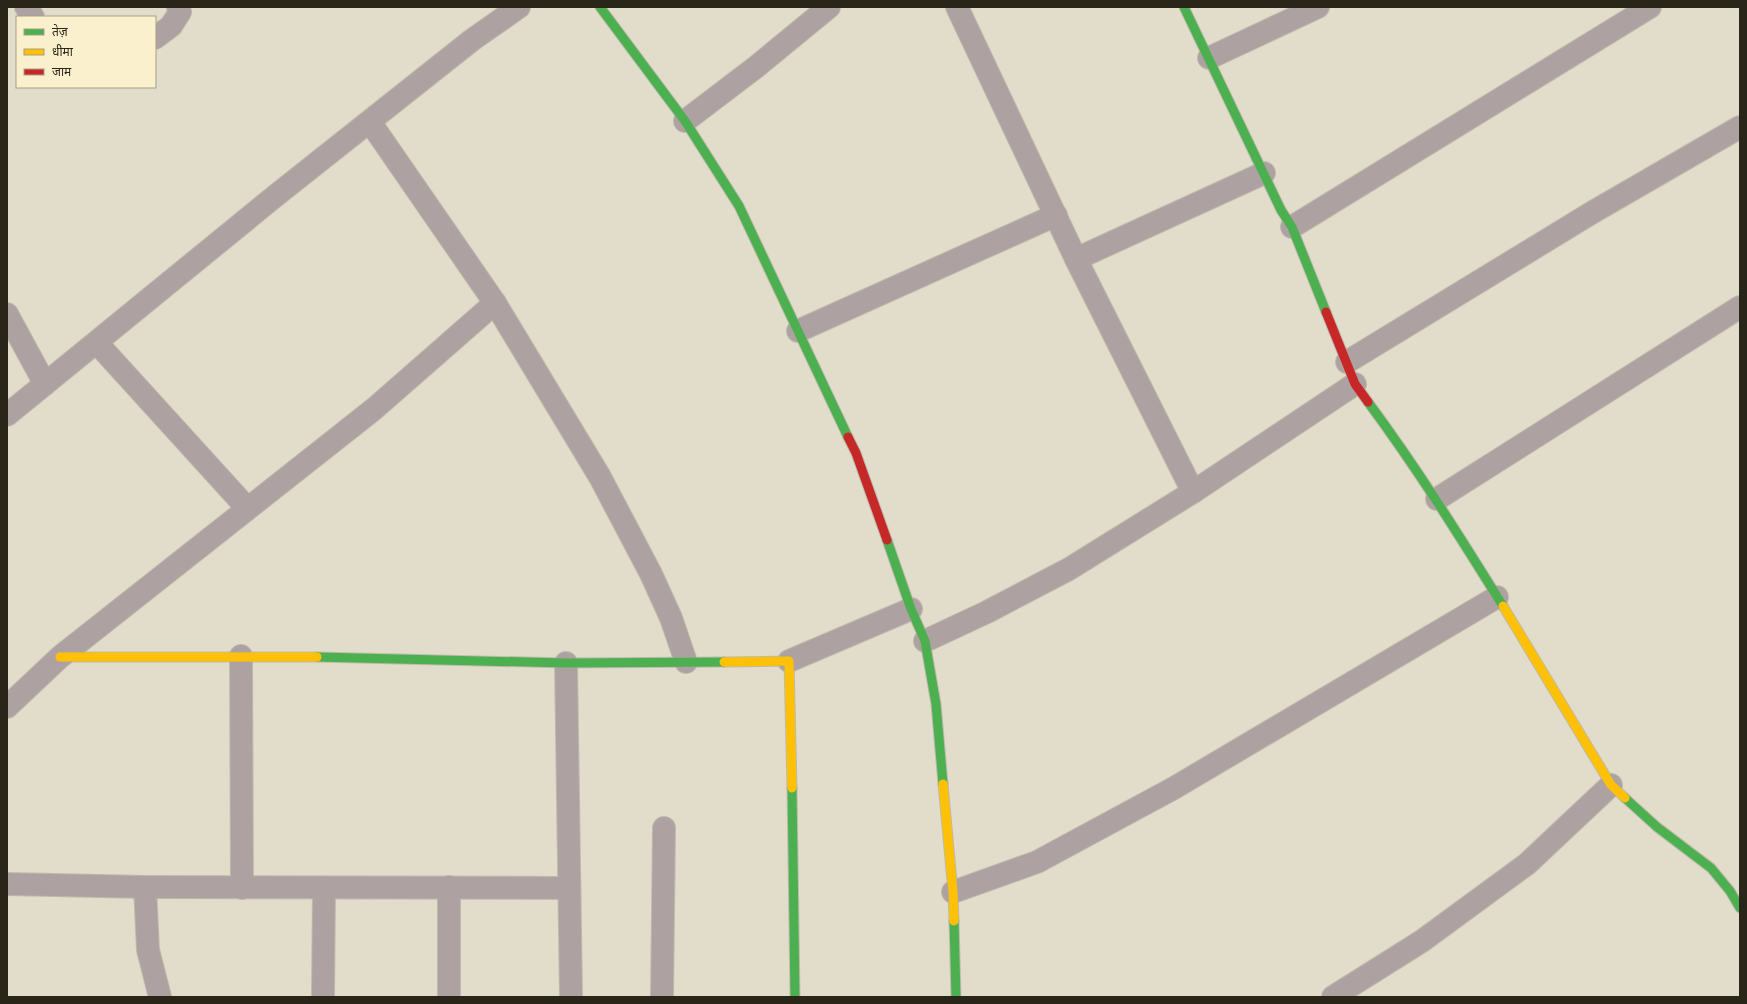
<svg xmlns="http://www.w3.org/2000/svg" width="1747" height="1004" viewBox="0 0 1747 1004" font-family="Overpass,'Noto Sans Devanagari',sans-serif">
<rect width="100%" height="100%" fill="#e2ddca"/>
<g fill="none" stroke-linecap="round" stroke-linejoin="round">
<g stroke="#bfbbac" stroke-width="24">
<g id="street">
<polyline points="26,7 33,17"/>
<polyline points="957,7 1076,259 1193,492"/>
<polyline points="155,38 171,26 180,12 178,7"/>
<polyline points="1209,58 1318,7"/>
<polyline points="685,121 756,67 829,7"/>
<polyline points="370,122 495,303 600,477 651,574 671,618 686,662"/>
<polyline points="1292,227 1650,7"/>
<polyline points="1076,259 1264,173"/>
<polyline points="7,314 45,384"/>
<polyline points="798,331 1056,215"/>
<polyline points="97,343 247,508"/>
<polyline points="1347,362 1593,212 1740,127"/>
<polyline points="7,415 274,197 472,40 519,7"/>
<polyline points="1437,499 1740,307"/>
<polyline points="925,641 987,612 1069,569 1193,492 1355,384"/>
<polyline points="241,656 242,888"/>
<polyline points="789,661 911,609"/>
<polyline points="566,663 571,997"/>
<polyline points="7,707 60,657 374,409 495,303"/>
<polyline points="7,884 145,887 569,888"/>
<polyline points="145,887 148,950 160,997"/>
<polyline points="953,892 1037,862 1174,788 1497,597"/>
<polyline points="323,997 324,888"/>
<polyline points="449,997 449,887"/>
<polyline points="662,997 664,828"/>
<polyline points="1333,997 1422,941 1527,864 1611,785"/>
</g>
</g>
<g stroke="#bfbbac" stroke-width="11">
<g id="fast">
<polyline points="600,7 685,121 739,206 848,437"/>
<polyline points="1184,7 1281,210 1292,227 1326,312"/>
<path d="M1368,402C1417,468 1460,537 1503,606"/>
<polyline points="887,540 911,609 925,641 936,704 943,784"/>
<polyline points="317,657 566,663 724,662"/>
<polyline points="792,788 795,997"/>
<polyline points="1625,798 1657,827 1711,868 1730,891 1740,908"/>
<polyline points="954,921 956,997"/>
</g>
</g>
<g stroke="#bfbbac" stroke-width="11">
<g id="slow">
<polyline points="1503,606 1611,785 1625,798"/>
<polyline points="60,657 317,657"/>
<polyline points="724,662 789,661 792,788"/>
<polyline points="943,784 953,892 954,921"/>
</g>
</g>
<g stroke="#bfbbac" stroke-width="11">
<g id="jam">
<polyline points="1326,312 1355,384 1368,402"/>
<polyline points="848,437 856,453 887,540"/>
</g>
</g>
<use href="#street" stroke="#aea1a1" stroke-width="22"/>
<use href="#fast" stroke="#4caf50" stroke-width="9"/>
<use href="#slow" stroke="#ffc107" stroke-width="9"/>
<use href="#jam" stroke="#c62828" stroke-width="9"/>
</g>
<rect width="1747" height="1004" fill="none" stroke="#292518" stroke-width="16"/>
<rect x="16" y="16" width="140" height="72" fill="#faf0cd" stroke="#a69f85"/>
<rect x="24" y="29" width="20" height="6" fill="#4caf50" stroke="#a69f85"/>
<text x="52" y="36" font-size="12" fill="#292518">तेज़</text>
<rect x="24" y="49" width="20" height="6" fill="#ffc107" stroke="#a69f85"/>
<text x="52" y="56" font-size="12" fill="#292518">धीमा</text>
<rect x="24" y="69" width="20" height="6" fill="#c62828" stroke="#a69f85"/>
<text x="52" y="76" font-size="12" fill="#292518">जाम</text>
</svg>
